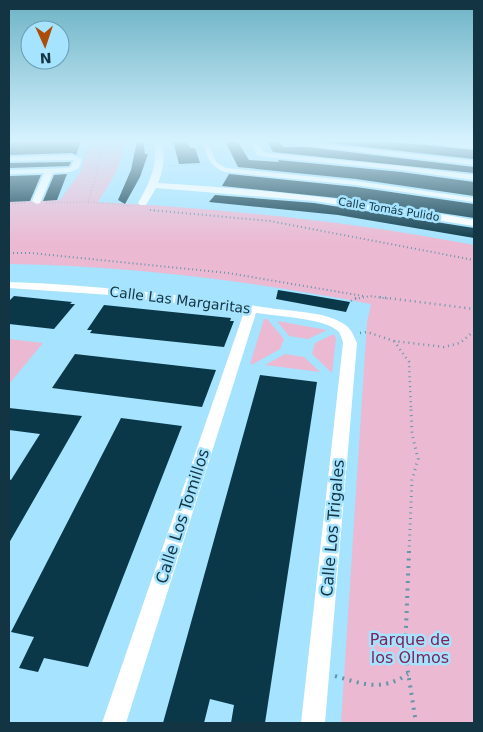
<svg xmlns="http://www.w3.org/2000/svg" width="483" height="732" viewBox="0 0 483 732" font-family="'DejaVu Sans',sans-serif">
<rect width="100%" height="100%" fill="#a5e3ff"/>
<g fill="#ecb9d2">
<path d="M88,141H122C123,170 111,179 98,202C225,209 350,221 474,245V723H341L367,322L371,304C251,281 131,266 9,264V202L60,200L81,171Z"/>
<polygon points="264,319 267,319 284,339 280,349 253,364 250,364"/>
<polygon points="277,321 327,330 308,339 289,336"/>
<polygon points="334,334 336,339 332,373 312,354 315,343"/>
<polygon points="9,339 43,343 9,384"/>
<polygon points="285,354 304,357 320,372 265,365"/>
</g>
<g fill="#0a3848">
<polygon points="9,141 81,141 76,155 72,153 9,155"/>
<polygon points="137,141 143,141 145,154 148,154 140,177 125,204 118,200 131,170"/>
<polygon points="173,141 185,141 191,148 195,148 200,163 179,164"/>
<polygon points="225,141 237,141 249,160 279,162 278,160 401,172 474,182 474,196 356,179 238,167"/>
<polygon points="267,141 279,141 283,147 307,147 474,167 474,173 273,152"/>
<polygon points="311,141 387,141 423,145 423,143 427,145 474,150 474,159"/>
<polygon points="71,162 69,166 9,168 9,163"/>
<polygon points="67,174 57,200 43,201 54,175"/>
<polygon points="229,174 356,187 474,204 474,218 356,200 222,186"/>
<polygon points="41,175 30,201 9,202 9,176"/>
<polygon points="215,195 314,203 474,228 474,238 338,215 209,202"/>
<polygon points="278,290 309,295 350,302 346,312 276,299"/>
<polygon points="14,296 72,302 70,304 75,304 54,329 9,324 9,301"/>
<polygon points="104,305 231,318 230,321 234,321 224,347 90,333 92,330 87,330"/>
<polygon points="75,354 216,370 202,407 52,388"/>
<polygon points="260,375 317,382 265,723 231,723 234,705 210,699 204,723 163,723"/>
<polygon points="9,408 82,416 9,543 9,479 11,480 40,434 9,430"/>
<polygon points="121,418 182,426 88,667 44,658 38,672 19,668 34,637 11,632"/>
</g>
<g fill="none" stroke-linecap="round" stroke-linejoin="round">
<g stroke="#6496ab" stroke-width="1" stroke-dasharray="0.5 2.5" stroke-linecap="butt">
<polyline points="22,145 24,141"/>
<polyline points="169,166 206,164"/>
<polyline points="88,202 97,172 96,169 101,161 100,142 98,141"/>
<polyline points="46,203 88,202 133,206"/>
<polyline points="9,204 25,203"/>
<polyline points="150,210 156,211"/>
</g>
<g stroke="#6496ab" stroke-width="2" stroke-dasharray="1 3" stroke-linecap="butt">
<polyline points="150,210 270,221 474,260"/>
<polyline points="9,253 31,253 228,273 363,296"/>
<polyline points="355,299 370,296 390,299"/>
</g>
<g stroke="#6496ab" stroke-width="2.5" stroke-dasharray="1 4" stroke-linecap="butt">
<polyline points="380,297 474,309"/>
<polyline points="351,301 357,297"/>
<polyline points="360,333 367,332 394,341 444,347 460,343 474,331"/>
<polyline points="394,341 409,362 411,410"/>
</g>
<polyline stroke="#6496ab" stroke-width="3" stroke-dasharray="1 4.5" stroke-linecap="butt" points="409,552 412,480 418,459 412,434 411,409"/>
<g stroke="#6496ab" stroke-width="4" stroke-dasharray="2 5.5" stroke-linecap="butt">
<polyline points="409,551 405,653 416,723"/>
<path d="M335,676C363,684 381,692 408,674"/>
</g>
<g fill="#fff" fill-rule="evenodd">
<path d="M203,141H207L216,162L226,168L356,181L474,198V202L356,185L225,172C210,167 206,155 203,141Z"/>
<polygon points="298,141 474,161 474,165 302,145"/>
</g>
<g fill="#fff" fill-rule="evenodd">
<path d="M154,141H161C165,155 164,169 158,183C264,189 369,201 474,220V226L314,201L156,188L146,205H140L138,203C150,182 158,165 154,141Z"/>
<polygon points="250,141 256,141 263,151 267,153 401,166 474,175 474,180 401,170 266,157 257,155"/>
<polygon points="424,141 474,144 474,148 427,143"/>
<polygon points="72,155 82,159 79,168 70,172 53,173 40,203 37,204 32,201 44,173 9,174 9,170 69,168 71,167 74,160 9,161 9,157"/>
<path d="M9,282C97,285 183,295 270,308C293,312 324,311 344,324C351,328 354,336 357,343L325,723H301L343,343C342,339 341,335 339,332C326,318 275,316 256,313L126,723H102L244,312L110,295L9,288Z"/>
</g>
</g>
<linearGradient id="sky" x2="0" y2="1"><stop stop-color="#6db3c5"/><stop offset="0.58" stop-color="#d6f2ff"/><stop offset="1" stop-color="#d6f2ff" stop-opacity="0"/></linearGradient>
<rect width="483" height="243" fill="url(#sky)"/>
<g text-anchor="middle" stroke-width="5" stroke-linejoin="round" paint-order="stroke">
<g font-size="11" fill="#133442" stroke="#a5e3ff">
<text transform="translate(389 209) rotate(9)" y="4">Calle Tomás Pulido</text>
</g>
<g font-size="14" fill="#133442" stroke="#a5e3ff">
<text transform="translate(180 300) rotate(7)" y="5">Calle Las Margaritas</text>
</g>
<g font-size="16" fill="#133442" stroke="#a5e3ff">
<text transform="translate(182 516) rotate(-72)" y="6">Calle Los Tomillos</text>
<text transform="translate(332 528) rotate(-85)" y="6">Calle Los Trigales</text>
</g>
<g font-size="16" fill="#7a2458" stroke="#a5e3ff">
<text x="410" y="645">Parque de<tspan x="410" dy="18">los Olmos</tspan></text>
</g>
</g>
<rect width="483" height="732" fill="none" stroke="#133442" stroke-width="20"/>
<g transform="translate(45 45) rotate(177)"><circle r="24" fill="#a5e3ff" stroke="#6b9db3"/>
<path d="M0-4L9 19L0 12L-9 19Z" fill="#ad4c06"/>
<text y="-8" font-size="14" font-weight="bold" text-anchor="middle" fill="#133442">N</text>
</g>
</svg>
